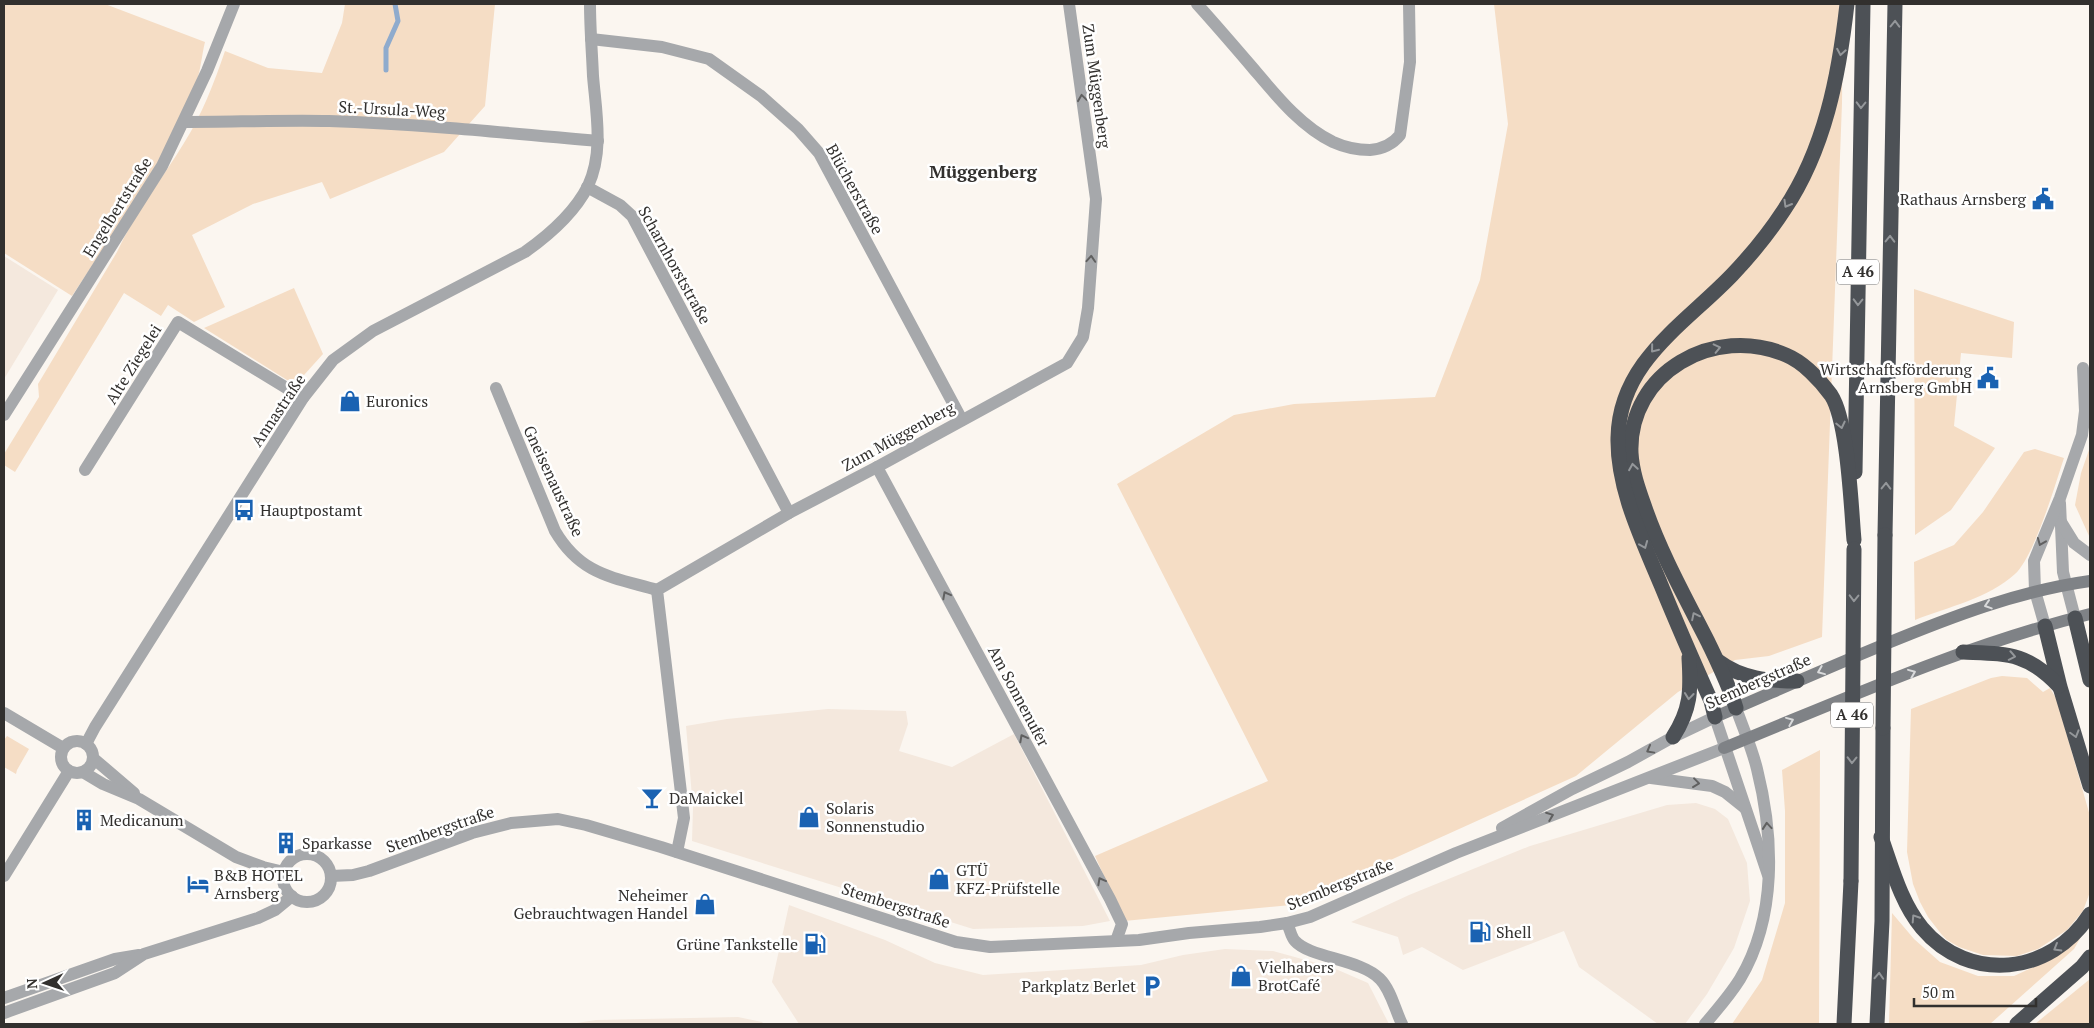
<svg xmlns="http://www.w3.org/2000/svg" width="2094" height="1028" viewBox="0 0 2094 1028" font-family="'PT Serif',serif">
<rect width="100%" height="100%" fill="#fbf6f0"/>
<g fill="#f4e8dd">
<polygon points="4,256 58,290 4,379"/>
<polygon points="828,709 906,711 908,724 899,751 952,767 1014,734 1110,921 1083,926 973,929 692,841 693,808 686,726 727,719"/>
<polygon points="1696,803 1715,809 1728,819 1747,863 1750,901 1734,948 1707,994 1685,1024 1658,1024 1579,967 1564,931 1463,970 1422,947 1403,955 1398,937 1351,922 1409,895 1530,846 1667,805"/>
<polygon points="789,905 885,940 935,963 983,975 1141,965 1183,955 1225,949 1273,951 1331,967 1368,983 1389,1024 799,1024 772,982"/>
<polygon points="738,1017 762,1022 764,1024 570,1024 596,1020"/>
</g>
<g fill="#f5ddc5">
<path d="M4,4H105L205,42C202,54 201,68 197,80C168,158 117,227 72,296L4,253Z"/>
<path d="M345,4H495L485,106L444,152L330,199L322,182L253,204L192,235L225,307L194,322L168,305L161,316L124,293L15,472L4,465V454L39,397L38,384L117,252C135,213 162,179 184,143C202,115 214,83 225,51L268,68L322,73L342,23Z"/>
<polygon points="1494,4 1843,4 1842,103 1822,637 1769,656 1735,660 1678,692 1576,776 1291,905 1124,921 1095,856 1268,781 1117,484 1234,415 1294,404 1435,397 1480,280 1508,124"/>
<polygon points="294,288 323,354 295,385 204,328"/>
<polygon points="1914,289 2014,322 2012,358 1961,353 1954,426 1995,448 1951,510 1915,535"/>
<polygon points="2090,447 2090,538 2075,505 2081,473"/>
<path d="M2035,449L2064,458C2055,485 2034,557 2015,574C1989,598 1948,607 1915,620L1914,562L1954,545L1983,512L2024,452Z"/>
<polygon points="2002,676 2027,678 2043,692 2050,688 2057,700 2090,816 2090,892 2083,911 2067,930 2038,949 2017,956 1983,955 1959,947 1947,940 1942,935 1928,917 1920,902 1913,884 1907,852 1911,709 1991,678"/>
<polygon points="7,736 29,749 17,770 16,774 4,767 4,740"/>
<polygon points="1820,750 1819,1024 1732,1024 1762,980 1785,903 1785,811 1782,770"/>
<polygon points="1892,913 1914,939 1940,962 1978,976 2014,976 2053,958 2089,923 2074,949 1990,1024 1889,1024"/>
<polygon points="2090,979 2090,1024 2035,1024"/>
</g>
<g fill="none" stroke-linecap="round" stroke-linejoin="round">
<polyline stroke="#8fabcd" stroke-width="5" points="386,70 386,48 398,21 395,4"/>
<g stroke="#a6a8ab" stroke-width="12">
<path d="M1197,4C1216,25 1234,46 1252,67C1275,94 1300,126 1333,142C1344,147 1358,150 1370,150C1382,149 1392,145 1400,135L1410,62L1409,4"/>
<polyline points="591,39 662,47 709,59 761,96 798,129 819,153 962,420"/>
<path d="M184,122C232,122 281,120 329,121C419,124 508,133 598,141"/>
<polyline points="587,187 620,205 632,216 789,513"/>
<path d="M496,388L555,531C581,575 612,577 657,590"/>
<polyline points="4,415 162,166 207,71 234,4"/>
<polyline points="877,467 1110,899 1122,924 1116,941"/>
<polyline points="85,470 178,322 303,398"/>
<polyline points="2060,503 2063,572 2075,618"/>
<polyline points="2061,522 2074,543 2090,555"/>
<polyline points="2045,626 2035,591 2034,561 2060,498 2082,435 2085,411 2083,368"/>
<path d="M86,744L95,727L303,398L333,360L373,331L525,252C549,235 575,212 588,186C604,152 596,112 593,76C592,52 590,28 590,4"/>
<polyline points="677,852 684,818 657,590 789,513 877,467 1067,363 1083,337 1088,308 1096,199 1069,4"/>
<polyline points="4,876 69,771"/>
<path d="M1287,923C1290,929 1291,937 1295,941C1310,958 1361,959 1380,979C1391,990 1395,1010 1402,1024"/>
<polyline points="4,998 115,959 139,955"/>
<polyline points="4,1013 115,973 144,954 258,918 275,910 292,896"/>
</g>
<g stroke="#a6a8ab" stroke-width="12">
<polyline points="4,713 63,748"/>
<circle cx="77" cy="757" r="16"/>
<polyline points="93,758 134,793"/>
<polyline points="83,772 103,784 139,799 236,857 263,867 284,872"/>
<polyline points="1651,778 1712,786 1725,792 1745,808"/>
<polyline points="1502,828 1572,789 1628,762 1673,737 1715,717 1768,875"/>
<circle cx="307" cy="878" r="24"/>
<polyline points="331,876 353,875 369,871 472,833 511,823 558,819 586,825 661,847 956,942 990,947 1139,940 1189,933 1260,927 1287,923 1310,917 1456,853 1724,748"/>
<path d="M1705,1024C1717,1010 1730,995 1740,979C1777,917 1774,837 1757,769C1752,748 1743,728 1736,708"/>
</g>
<g stroke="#7f8286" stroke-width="12">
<path d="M1715,717C1771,693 1827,668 1883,645C1951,617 2018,591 2090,581"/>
<path d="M1724,748C1845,699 1964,645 2090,614"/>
</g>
<g stroke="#4d5156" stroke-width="15">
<polyline points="1855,472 1863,4"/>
<polyline points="1885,535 1895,4"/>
<polyline points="2075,618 2090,680"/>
<polyline points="2045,626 2060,687 2090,786"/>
<path d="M1963,652C2007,654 2027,652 2059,686"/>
<path d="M1718,661C1742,679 1768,681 1797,681"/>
<path d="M1736,708C1729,685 1718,663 1708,642C1685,597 1660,552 1644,505C1638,488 1632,471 1631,453C1628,372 1715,324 1786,355C1803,362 1820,380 1831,395C1848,421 1851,506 1854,540"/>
<path d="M1715,717L1711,701C1694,663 1677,624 1661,585C1642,539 1617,489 1618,438C1619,362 1685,324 1732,275C1751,255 1769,233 1784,210C1825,149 1839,75 1847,4"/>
<path d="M1673,737C1691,709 1691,691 1689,658"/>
<path d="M1881,837C1892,868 1901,903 1922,928C1969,984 2051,975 2090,914"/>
<polyline points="1844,1024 1851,881"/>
<polyline points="1877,1024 1882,921 1883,728"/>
<polyline points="2017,1024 2082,967 2090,957"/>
</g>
<g stroke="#4d5156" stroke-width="15">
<polyline points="1883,728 1885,535"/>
<polyline points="1851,881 1854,549"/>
</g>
</g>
<defs><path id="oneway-chevron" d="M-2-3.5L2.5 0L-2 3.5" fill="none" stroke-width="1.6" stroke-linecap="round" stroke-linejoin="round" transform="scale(1.25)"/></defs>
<g stroke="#94979a">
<use href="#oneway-chevron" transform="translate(1895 24) rotate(-89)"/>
<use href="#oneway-chevron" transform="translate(1841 52) rotate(100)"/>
<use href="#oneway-chevron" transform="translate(1861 105) rotate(91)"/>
<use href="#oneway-chevron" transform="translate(1787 204) rotate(120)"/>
<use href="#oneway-chevron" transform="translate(1890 239) rotate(-89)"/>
<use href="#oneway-chevron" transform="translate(1858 302) rotate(91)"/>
<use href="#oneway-chevron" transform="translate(1717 348) rotate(-13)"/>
<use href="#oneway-chevron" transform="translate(1654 349) rotate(129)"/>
<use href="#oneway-chevron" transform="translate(1841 425) rotate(77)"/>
<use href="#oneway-chevron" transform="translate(1633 467) rotate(-99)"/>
<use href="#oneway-chevron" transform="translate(1886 486) rotate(-89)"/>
<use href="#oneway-chevron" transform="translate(1644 545) rotate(68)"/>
<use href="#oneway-chevron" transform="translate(1854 598) rotate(91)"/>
<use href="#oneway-chevron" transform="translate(1695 616) rotate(-116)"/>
<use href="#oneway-chevron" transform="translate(2012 656) rotate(11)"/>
<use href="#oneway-chevron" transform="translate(1689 696) rotate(96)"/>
<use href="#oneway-chevron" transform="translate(2075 734) rotate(74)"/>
<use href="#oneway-chevron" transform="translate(1852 760) rotate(91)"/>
<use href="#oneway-chevron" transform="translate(1915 918) rotate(-123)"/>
<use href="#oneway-chevron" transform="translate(2057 948) rotate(150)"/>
<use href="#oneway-chevron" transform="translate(1879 976) rotate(-87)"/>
</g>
<g stroke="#606060">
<use href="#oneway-chevron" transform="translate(1082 98) rotate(-98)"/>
<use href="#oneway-chevron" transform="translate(1091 259) rotate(-86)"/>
<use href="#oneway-chevron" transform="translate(2041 542) rotate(112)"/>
<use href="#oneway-chevron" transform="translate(946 595) rotate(-118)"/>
<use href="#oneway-chevron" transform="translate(1023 738) rotate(-118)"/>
<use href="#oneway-chevron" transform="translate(1650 750) rotate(151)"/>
<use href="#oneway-chevron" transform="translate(1696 783) rotate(7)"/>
<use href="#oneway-chevron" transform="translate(1550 816) rotate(-21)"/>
<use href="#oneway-chevron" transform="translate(1767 826) rotate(-95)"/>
<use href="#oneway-chevron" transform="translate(1101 881) rotate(-118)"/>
</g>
<g stroke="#d9dadb">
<use href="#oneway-chevron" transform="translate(1988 605) rotate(162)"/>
<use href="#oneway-chevron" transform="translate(1821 671) rotate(158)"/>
<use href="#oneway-chevron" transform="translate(1912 673) rotate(-22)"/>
<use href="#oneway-chevron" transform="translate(1790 721) rotate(-22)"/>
</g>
<defs>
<g id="civic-bare" transform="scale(1.725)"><path d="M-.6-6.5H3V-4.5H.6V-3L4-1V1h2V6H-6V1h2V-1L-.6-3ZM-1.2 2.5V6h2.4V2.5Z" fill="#1a62b2" stroke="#fff" stroke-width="2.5" paint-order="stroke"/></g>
<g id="shop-bare" transform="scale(1.725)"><path d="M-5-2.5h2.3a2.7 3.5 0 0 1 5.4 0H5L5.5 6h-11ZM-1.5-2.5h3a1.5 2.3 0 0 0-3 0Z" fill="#1a62b2" stroke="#fff" stroke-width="2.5" paint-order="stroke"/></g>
<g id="bus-bare" transform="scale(1.725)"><path d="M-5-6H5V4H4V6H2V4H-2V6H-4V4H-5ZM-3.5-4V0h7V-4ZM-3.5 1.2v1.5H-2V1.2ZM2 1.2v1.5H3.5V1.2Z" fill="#1a62b2" stroke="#fff" stroke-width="2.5" paint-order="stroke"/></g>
<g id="bar-bare" transform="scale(1.725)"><path d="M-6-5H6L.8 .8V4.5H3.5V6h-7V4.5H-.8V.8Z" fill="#1a62b2" stroke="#fff" stroke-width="2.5" paint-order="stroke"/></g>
<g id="building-bare" transform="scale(1.725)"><path d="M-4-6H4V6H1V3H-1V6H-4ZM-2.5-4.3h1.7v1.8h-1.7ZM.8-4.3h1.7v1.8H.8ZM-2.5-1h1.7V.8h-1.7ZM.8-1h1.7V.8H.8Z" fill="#1a62b2" stroke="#fff" stroke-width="2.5" paint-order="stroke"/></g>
<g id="hotel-bare" transform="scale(1.725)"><path d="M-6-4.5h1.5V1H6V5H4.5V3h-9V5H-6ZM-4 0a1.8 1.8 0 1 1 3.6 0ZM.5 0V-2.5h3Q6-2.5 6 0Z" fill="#1a62b2" stroke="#fff" stroke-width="2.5" paint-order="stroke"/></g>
<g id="fuel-bare" transform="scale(1.725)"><path d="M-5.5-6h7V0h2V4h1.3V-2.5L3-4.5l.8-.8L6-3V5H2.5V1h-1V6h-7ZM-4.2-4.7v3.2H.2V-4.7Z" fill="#1a62b2" stroke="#fff" stroke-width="2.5" paint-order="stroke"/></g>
<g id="parking-bare" transform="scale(1.725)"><path d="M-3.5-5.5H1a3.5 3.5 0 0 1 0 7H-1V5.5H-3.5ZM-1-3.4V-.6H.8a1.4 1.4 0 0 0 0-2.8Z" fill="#1a62b2" stroke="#fff" stroke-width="2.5" paint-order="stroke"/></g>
</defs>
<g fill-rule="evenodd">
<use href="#civic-bare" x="2043" y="199"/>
<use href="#civic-bare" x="1988" y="378"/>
<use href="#shop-bare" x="350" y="401"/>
<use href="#bus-bare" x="244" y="510"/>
<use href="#bar-bare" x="652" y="798"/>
<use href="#shop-bare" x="809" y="817"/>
<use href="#building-bare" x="84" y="820"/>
<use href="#building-bare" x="286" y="843"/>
<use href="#shop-bare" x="939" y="879"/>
<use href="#hotel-bare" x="198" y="884"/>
<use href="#shop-bare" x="705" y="904"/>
<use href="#fuel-bare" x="1480" y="932"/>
<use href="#fuel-bare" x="815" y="944"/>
<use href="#shop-bare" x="1241" y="976"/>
<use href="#parking-bare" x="1152" y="986"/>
</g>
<g text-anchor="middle" stroke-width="5" stroke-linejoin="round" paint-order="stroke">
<g fill="#fff" stroke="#706e6d" stroke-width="1">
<rect x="1837" y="259.5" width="42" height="25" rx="4"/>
<rect x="1831" y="702.5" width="42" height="25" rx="4"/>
</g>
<g font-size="15" font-weight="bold" fill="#32302e">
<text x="1858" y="277">A 46</text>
<text x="1852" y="720">A 46</text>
</g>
<g font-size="16" fill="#32302e" stroke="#fff">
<text transform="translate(1097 86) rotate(82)" y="6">Zum Müggenberg</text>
<text transform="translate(392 109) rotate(3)" y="6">St.-Ursula-Weg</text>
<text transform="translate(855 189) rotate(61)" y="6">Blücherstraße</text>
<text transform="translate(117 207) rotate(-58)" y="6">Engelbertstraße</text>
<text transform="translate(675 265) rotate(61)" y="6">Scharnhorststraße</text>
<text transform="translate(133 364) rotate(-58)" y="6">Alte Ziegelei</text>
<text transform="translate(278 410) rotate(-56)" y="6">Annastraße</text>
<text transform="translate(898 436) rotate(-29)" y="6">Zum Müggenberg</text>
<text transform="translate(554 481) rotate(65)" y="6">Gneisenaustraße</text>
<text transform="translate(1758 681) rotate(-24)" y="6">Stembergstraße</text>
<text transform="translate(1019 696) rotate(62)" y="6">Am Sonnenufer</text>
<text transform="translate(440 829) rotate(-19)" y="6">Stembergstraße</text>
<text transform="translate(1340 884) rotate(-22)" y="6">Stembergstraße</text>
<text transform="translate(896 905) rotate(18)" y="6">Stembergstraße</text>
</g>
<g font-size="16" fill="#32302e" stroke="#fff" text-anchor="start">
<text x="2026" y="205" text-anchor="end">Rathaus Arnsberg</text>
<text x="1972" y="375" text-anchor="end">Wirtschaftsförderung<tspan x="1972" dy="18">Arnsberg GmbH</tspan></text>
<text x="366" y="407">Euronics</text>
<text x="260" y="516">Hauptpostamt</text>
<text x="669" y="804">DaMaickel</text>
<text x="826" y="814">Solaris<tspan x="826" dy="18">Sonnenstudio</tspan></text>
<text x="100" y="826">Medicanum</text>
<text x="302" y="849">Sparkasse</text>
<text x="956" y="876">GTÜ<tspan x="956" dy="18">KFZ-Prüfstelle</tspan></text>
<text x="214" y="881">B&amp;B HOTEL<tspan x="214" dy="18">Arnsberg</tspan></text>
<text x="688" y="901" text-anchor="end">Neheimer<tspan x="688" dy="18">Gebrauchtwagen Handel</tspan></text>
<text x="1496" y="938">Shell</text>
<text x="798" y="950" text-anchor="end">Grüne Tankstelle</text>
<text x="1258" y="973">Vielhabers<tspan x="1258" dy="18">BrotCafé</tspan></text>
<text x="1136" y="992" text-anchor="end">Parkplatz Berlet</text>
</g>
<g font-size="18" font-weight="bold" fill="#32302e" stroke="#fff">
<text x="983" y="178">Müggenberg</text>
</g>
</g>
<rect width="2094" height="1028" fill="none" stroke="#32302e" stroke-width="10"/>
<g transform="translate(45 983) rotate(267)" stroke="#ffffff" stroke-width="4" paint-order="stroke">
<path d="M0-4L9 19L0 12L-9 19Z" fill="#32302e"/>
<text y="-8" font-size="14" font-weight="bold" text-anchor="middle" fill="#32302e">N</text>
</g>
<path d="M1914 998v8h122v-8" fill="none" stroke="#32302e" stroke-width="2.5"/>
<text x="1922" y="998" font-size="15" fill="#32302e" stroke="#ffffff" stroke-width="4" paint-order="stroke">50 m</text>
</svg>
